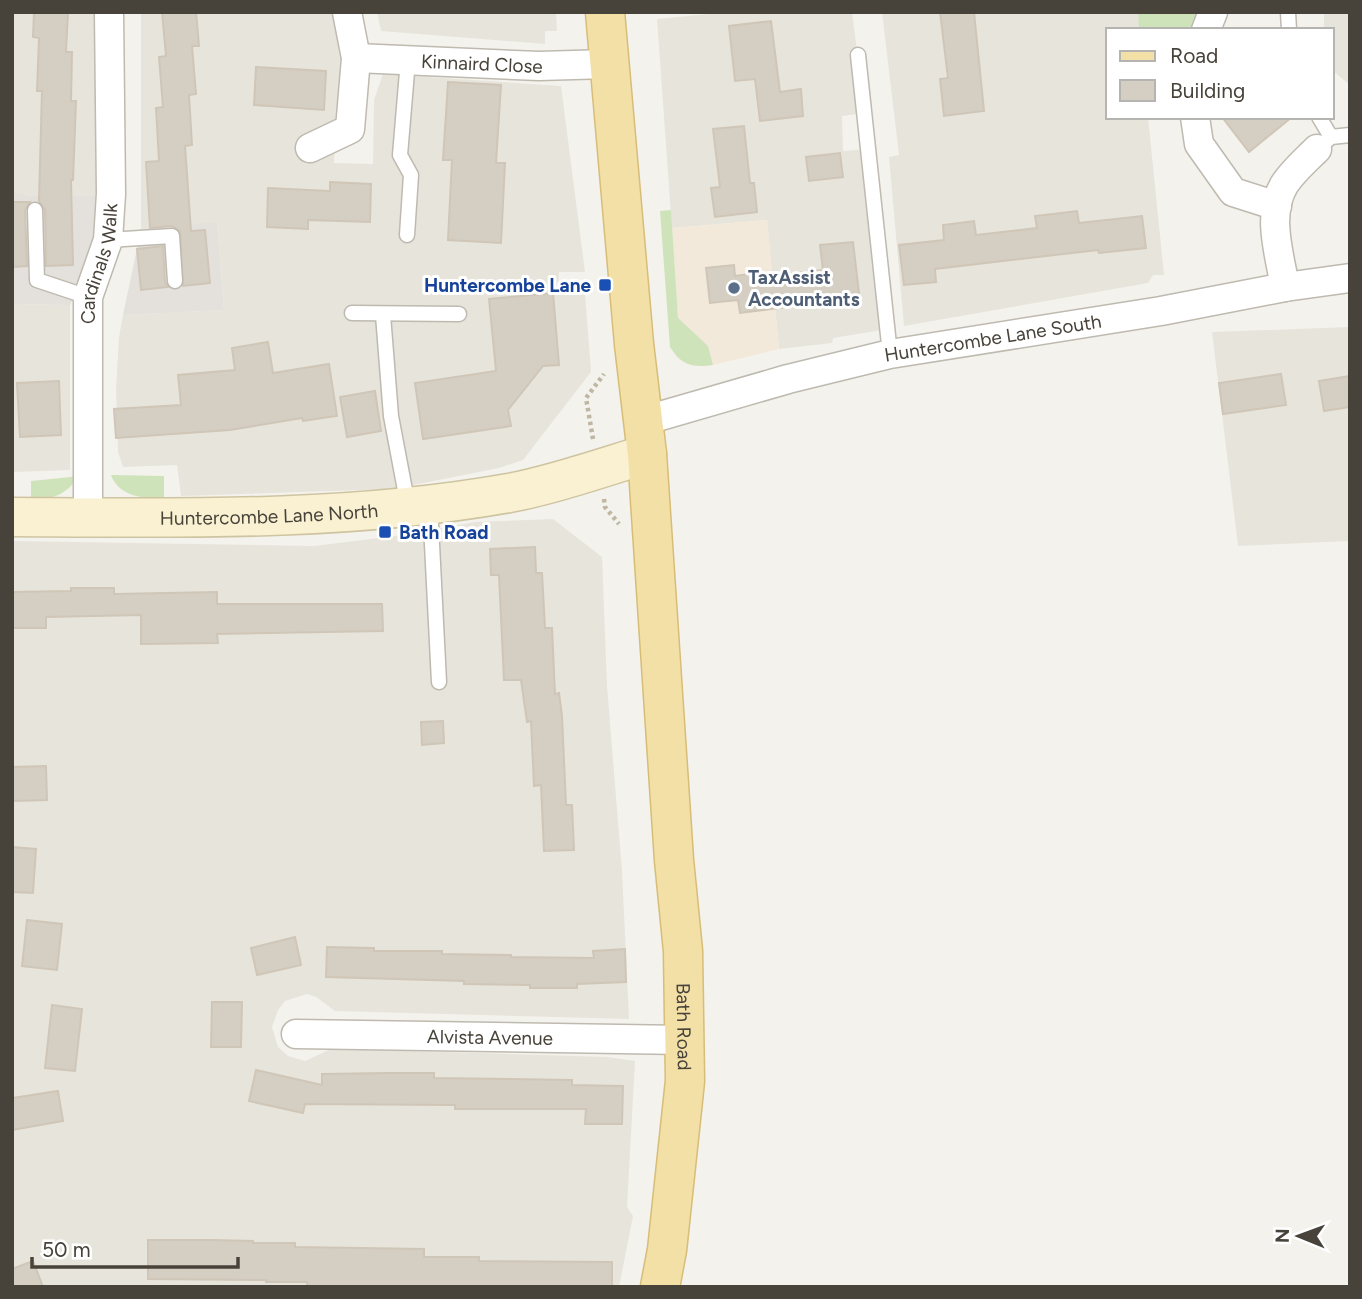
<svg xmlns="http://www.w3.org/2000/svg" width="1362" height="1299" viewBox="0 0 1362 1299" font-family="Figtree,sans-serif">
<rect width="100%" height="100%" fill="#f4f2ec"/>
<g fill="#e7e4db">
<polygon points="12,12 99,12 100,195 31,196 12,191"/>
<polygon points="141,12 333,12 340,59 334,163 373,164 374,100 383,74 561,86 585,272 559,272 558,293 585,293 591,372 523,460 499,468 393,489 181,496 177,465 123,467 118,452 116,389 119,337 123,315 224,310 217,223 141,230"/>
<polygon points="377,12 556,12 557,31 545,31 545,44 381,31"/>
<polygon points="729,12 852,12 865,113 842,116 843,151 870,149 882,330 833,338 832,343 779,349 767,220 672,228 657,19"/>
<polygon points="882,12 1138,12 1139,30 1108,30 1108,117 1148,117 1164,275 1153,275 1148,283 904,326 889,157 899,155"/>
<polygon points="1324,12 1350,12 1350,85 1332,70 1332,30 1324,30"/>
<polygon points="12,304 70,305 70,470 13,472 12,485"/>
<polygon points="1350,327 1350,541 1238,546 1212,332"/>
<polygon points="553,519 602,557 607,686 622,871 629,1019 335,1011 316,997 307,994 285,1001 278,1010 272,1027 278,1047 288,1056 305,1061 331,1049 350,1049 607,1057 635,1061 627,1207 633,1216 619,1287 12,1287 12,541 314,546 403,535 475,522"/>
</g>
<polygon fill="#f3e9db" points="767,220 779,349 713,365 708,346 678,319 672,228"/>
<g fill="#e4e1dd">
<polygon points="12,191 31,196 100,195 92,259 70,305 12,304"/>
<polygon points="217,222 224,310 123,315 141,230"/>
</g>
<g fill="#cfe3ba">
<polygon points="1138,12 1200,12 1192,30 1139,30"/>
<path d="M671,210L678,318L708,346L713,365C692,368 681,365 670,347L660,211Z"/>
<path d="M79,473C70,494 53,499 31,501V481L71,477Z"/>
<path d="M111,475L164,476V499C143,498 119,497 111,475Z"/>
</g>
<g fill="#d5cec3" stroke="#cfc6b7" stroke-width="2">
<polygon points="34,12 68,12 66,52 72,52 71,101 76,101 73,180 71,180 73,265 46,266 45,210 39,201 42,91 37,91 39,38 33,37"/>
<polygon points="162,12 196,12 199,46 192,46 196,94 189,95 192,145 185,146 191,231 205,230 210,283 183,286 180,231 172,226 150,228 146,162 159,161 156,108 163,107 159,57 166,56"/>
<polygon points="940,12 974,12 984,111 944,116 940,79 948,78"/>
<polygon points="771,21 780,92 801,89 803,116 760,121 755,79 735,81 729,26"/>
<polygon points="256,67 326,71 324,110 254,105"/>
<polygon points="448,82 501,85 496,163 505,163 501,243 448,240 452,160 443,160"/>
<polygon points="1222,117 1292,117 1249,152"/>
<polygon points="744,126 750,183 754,183 757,212 715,217 711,188 720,187 713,129"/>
<polygon points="840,153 843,177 809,181 806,157"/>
<polygon points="330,182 371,184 370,222 308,220 308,229 267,227 268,188 330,191"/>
<polygon points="12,202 30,202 25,210 27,266 12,267"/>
<polygon points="1077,211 1079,223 1142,216 1146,248 1099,253 1098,250 935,269 936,282 904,285 899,245 944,240 943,225 974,221 976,235 1037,228 1035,216"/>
<polygon points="853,242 859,293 816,298 817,303 740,313 738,300 710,303 706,268 734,265 735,276 759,273 759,277 823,270 820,245"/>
<polygon points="163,246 165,282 168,287 141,290 137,249"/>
<polygon points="553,293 559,365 543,366 508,410 511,426 423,439 415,383 496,371 489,299"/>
<polygon points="268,342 273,373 329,364 337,416 303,421 302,418 230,430 116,438 114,409 181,405 178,375 235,370 232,348"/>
<polygon points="1281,374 1286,405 1223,414 1219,383"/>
<polygon points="1350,376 1350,407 1324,411 1319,381"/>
<polygon points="59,381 61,435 20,437 17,383"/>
<polygon points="375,391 381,431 347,437 340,397"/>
<polygon points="535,547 536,573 542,573 545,628 552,628 555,694 559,693 562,716 566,805 572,805 574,850 544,851 541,785 534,786 531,721 527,722 521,680 504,680 499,575 491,575 490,549"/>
<polygon points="71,588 114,588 114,594 217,592 217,604 382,604 383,631 217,634 218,643 141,644 141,615 46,617 46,628 12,628 12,592 71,591"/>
<polygon points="443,721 444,743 422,745 421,722"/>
<polygon points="46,766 47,800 12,801 12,767"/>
<polygon points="12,847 36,849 33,893 12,892"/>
<polygon points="27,920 62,924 57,970 22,966"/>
<polygon points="295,937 301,965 257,975 251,948"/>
<polygon points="327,947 374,948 374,951 442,951 442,954 511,955 511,957 594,958 593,951 625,949 626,982 577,984 577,988 530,988 530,985 464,984 464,981 326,977"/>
<polygon points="212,1002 242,1002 241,1047 211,1047"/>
<polygon points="52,1005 82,1009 75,1071 45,1068"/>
<polygon points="256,1070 322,1085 322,1074 387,1073 434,1073 434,1078 572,1080 572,1085 623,1086 622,1124 585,1124 586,1109 455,1109 455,1105 305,1104 303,1113 249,1101"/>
<polygon points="58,1091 63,1121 12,1130 12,1098"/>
<polygon points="148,1240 212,1240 253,1241 253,1243 295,1243 295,1247 424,1249 424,1257 479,1257 479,1261 612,1262 612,1287 307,1286 307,1282 266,1282 266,1280 148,1279"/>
<polygon points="33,1261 43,1287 12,1287 12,1269"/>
</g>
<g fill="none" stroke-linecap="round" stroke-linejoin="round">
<g stroke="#bfbab0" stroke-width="17">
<g id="lane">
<polyline points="1288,12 1289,30"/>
<polyline points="858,55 890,354"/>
<polyline points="1319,117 1331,137"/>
<polyline points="1317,149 1331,137 1350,135"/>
<polyline points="35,210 37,280 88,297"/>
<polyline points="407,235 411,175 400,155 408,60"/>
<polyline points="108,240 172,236 175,281"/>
<polyline points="352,313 459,314"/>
<polyline points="383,315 391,416 408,506"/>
<polyline points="430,505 439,682"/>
</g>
</g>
<g stroke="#bfbab0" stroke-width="31">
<g id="street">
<polyline points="1206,30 1213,12"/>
<path id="s1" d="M356,58L539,66L608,64"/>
<polyline points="1195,117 1199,144 1233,192 1277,206"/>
<polyline points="310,148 350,129 356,58 347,12"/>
<path d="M1285,287C1280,256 1266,215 1284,185C1292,172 1306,160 1317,149"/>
<path id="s2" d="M643,421L788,379L890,354L1161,311L1285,287L1350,278"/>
<path id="s3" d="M88,518V297L108,240L111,194L109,12"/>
<path id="s4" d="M296,1034L684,1040"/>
</g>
</g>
<g stroke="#cec4a1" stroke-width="41">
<g id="secondary">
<path id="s5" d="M12,517C178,518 346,522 509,493C553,485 604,467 647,454"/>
</g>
</g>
<g stroke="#d7bd78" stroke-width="41">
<g id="primary">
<path id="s6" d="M605,12L634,344L647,454L674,860L683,951L685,1081L667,1250L660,1287"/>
</g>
</g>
<g stroke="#bfb6a3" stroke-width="4.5" stroke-dasharray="3.5 3.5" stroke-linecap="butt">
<polyline points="593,439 586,398 604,374"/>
<polyline points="604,499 605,507 619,524"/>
</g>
<use href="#lane" stroke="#fff" stroke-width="14"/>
<use href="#street" stroke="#fff" stroke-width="28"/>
<use href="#secondary" stroke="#f9f1d2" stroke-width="38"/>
<use href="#primary" stroke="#f3e0a7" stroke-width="38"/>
</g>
<g fill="#1a4fb4" stroke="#fff" stroke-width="2.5">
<rect x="598" y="278" width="14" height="14" rx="3.5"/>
<rect x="378" y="525" width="14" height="14" rx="3.5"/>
</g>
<circle fill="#5c6f8a" stroke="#fff" stroke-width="2.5" cx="734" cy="288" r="7"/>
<g text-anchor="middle" stroke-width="6" stroke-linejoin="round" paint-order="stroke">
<g font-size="19" fill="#48433a" stroke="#fff">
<text dy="7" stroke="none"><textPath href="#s1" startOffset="126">Kinnaird Close</textPath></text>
<text dy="7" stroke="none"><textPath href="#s3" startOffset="256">Cardinals Walk</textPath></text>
<text dy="7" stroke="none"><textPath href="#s2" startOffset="360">Huntercombe Lane South</textPath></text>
<text dy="7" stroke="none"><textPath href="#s5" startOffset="257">Huntercombe Lane North</textPath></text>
<text dy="7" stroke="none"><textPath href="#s6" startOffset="1018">Bath Road</textPath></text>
<text dy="7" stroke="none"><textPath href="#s4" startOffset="194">Alvista Avenue</textPath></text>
</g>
<g font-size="19" font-weight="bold" fill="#4e5e75" stroke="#fff" text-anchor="start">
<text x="748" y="284">TaxAssist<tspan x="748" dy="22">Accountants</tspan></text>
</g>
<g font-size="19" font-weight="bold" fill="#164399" stroke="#fff" text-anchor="end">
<text x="591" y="292">Huntercombe Lane</text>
<text x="399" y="539" text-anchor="start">Bath Road</text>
</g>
</g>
<rect width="1362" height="1299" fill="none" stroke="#48433a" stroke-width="28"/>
<rect x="1106" y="28" width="228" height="91" fill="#ffffff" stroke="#b6b4b0" stroke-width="2"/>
<rect x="1120" y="51" width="35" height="10" fill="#f3e0a7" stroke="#b6b4b0" stroke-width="2"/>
<text x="1170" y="63" font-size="21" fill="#48433a">Road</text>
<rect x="1120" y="80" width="35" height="21" fill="#d5cec3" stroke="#b6b4b0" stroke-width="2"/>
<text x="1170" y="98" font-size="21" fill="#48433a">Building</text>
<g transform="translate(1299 1236) rotate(271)" stroke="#ffffff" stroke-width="5" paint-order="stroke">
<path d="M0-5L12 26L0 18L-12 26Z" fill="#48433a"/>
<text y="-10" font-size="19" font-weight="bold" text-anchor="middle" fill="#48433a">N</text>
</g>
<path d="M32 1257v10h206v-10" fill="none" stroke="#48433a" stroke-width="3.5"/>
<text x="42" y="1257" font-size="21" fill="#48433a" stroke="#ffffff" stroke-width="5" paint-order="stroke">50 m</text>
</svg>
